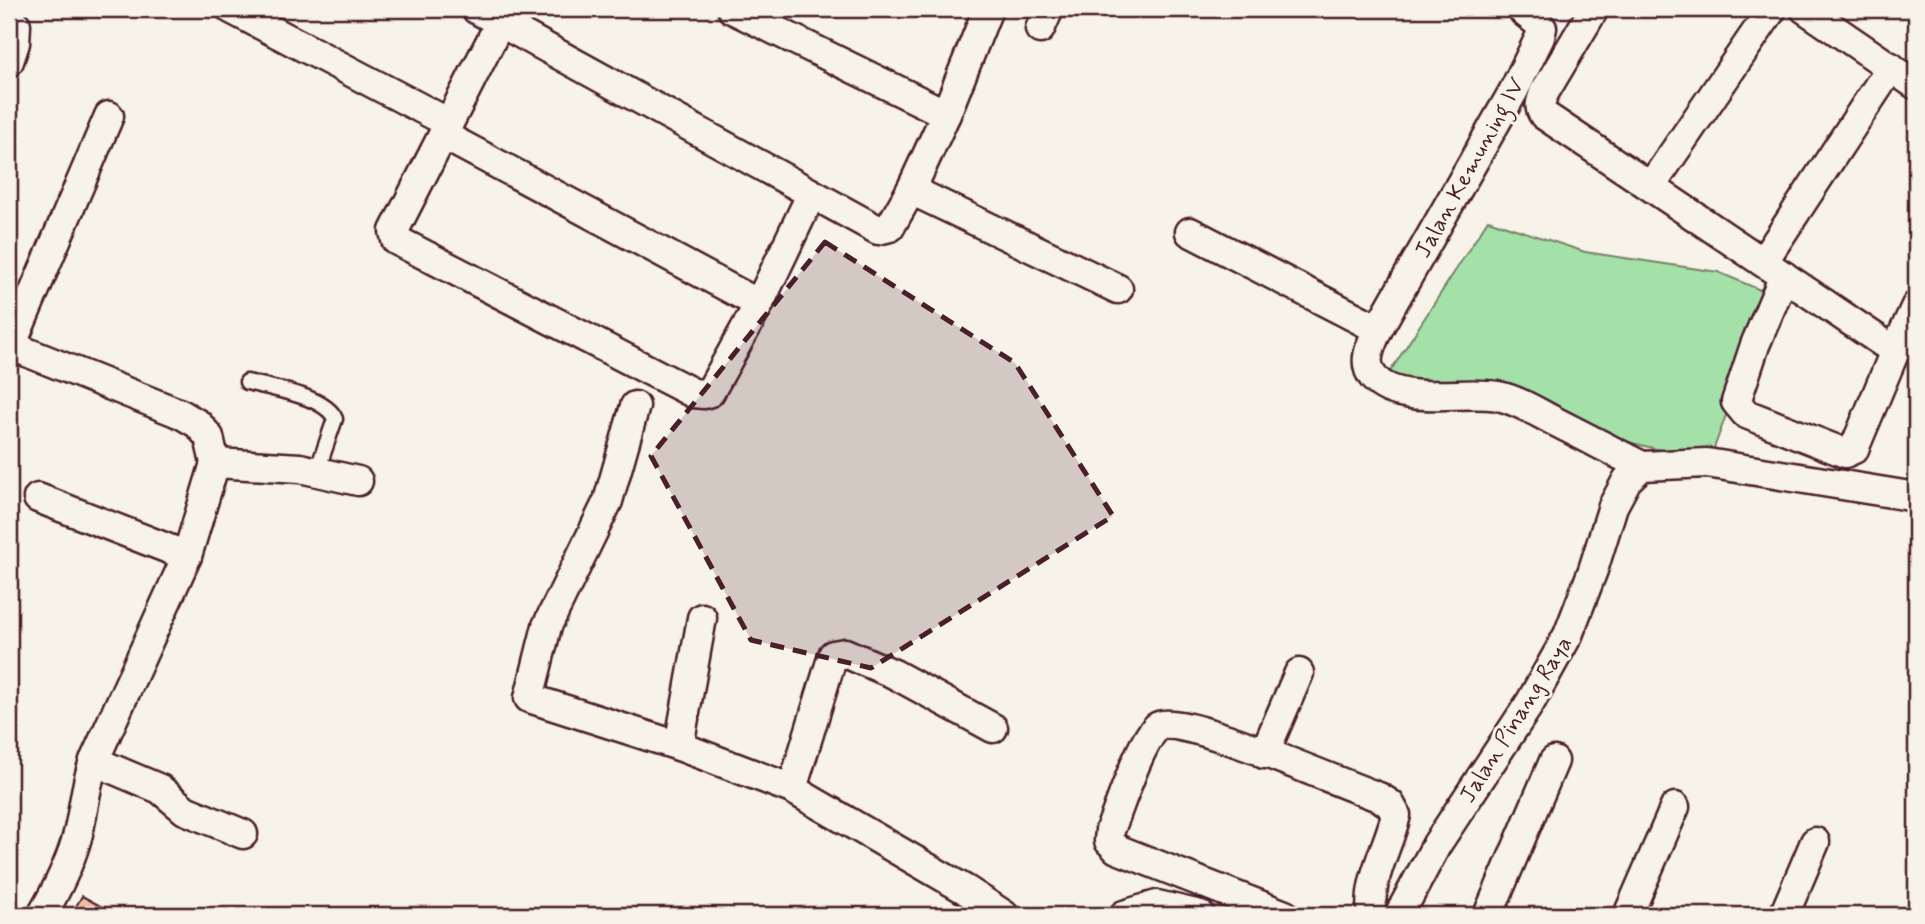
<svg xmlns="http://www.w3.org/2000/svg" width="1925" height="924" viewBox="0 0 1925 924" font-family="Mynerve,sans-serif">
<rect width="100%" height="100%" fill="#f7f3e8"/>
<filter id="ink" filterUnits="userSpaceOnUse"><feTurbulence type="fractalNoise" baseFrequency=".0143" numOctaves="2"/><feDisplacementMap in="SourceGraphic" scale="14" xChannelSelector="R" yChannelSelector="G"/><feConvolveMatrix kernelMatrix="1 2 1 2 8 2 1 2 1" color-interpolation-filters="sRGB"/></filter>
<g filter="url(#ink)">
<polygon fill="#a4e1a9" stroke="#77806a" stroke-width="2" points="1488,220 1585,252 1718,272 1770,294 1709,462 1384,381"/>
<polygon fill="#efbea0" stroke="#4a1f2b" stroke-width="2" points="82,896 117,915 71,915"/>
<g fill="none" stroke-linecap="round" stroke-linejoin="round">
<g stroke="#4a1f2b" stroke-width="19">
<path id="lane" d="M247,382C270,388 326,396 335,419L317,471"/>
</g>
<g stroke="#4a1f2b" stroke-width="33">
<g id="street">
<polyline points="231,9 449,123"/>
<polyline points="476,9 878,230 890,227 911,190 946,114 988,9"/>
<polyline points="507,9 396,227 394,231 396,240 693,393 704,394 710,392 759,304 811,195"/>
<polyline points="732,9 946,114"/>
<path d="M1594,9L1544,93C1541,102 1538,107 1544,115L1895,351"/>
<polyline points="1805,9 1916,85"/>
<polyline points="9,19 16,25 15,43 9,61"/>
<polyline points="1040,29 1049,9"/>
<polyline points="443,135 759,304"/>
<polyline points="1651,186 1772,9"/>
<polyline points="911,190 1118,289"/>
<path d="M1190,232L1378,329C1371,345 1361,363 1374,378C1399,406 1464,390 1498,396C1517,400 1535,411 1552,420C1582,435 1612,451 1642,466"/>
<polyline points="1763,262 1891,67"/>
<polyline points="1784,276 1755,345 1736,402 1746,414 1845,453 1854,449 1895,351 1916,306"/>
<polyline points="1378,329 1513,92 1540,37 1542,28 1537,22 1524,12 1523,9"/>
<path d="M9,345L181,414L198,424L209,437L215,463L187,556L94,761C84,788 84,815 76,841C68,868 56,891 42,915"/>
<polyline points="11,346 109,116"/>
<polyline points="635,406 608,501 547,626 529,698 679,746 792,789 966,890 1004,915"/>
<polyline points="215,463 300,468 358,481"/>
<polyline points="38,498 187,556"/>
<polyline points="679,746 702,618"/>
<polyline points="1264,754 1299,673"/>
<polyline points="94,761 160,789 185,810 243,834"/>
<polyline points="792,789 833,655 845,653 894,674 993,728"/>
<polyline points="1124,915 1157,905 1200,915"/>
<path d="M1285,915L1117,849L1109,841L1110,830C1121,804 1139,744 1157,727C1176,710 1347,787 1379,797L1390,804L1396,815C1388,848 1367,881 1372,915"/>
<polyline points="1399,915 1437,844 1530,703 1568,635 1593,570 1613,506 1627,480 1642,466 1707,463 1916,497"/>
<polyline points="1488,915 1554,761"/>
<polyline points="1628,915 1675,807"/>
<polyline points="1784,915 1815,842"/>
</g>
</g>
<use href="#lane" stroke="#f7f3e8" stroke-width="14"/>
<use href="#street" stroke="#f7f3e8" stroke-width="28"/>
</g>
</g>
<path fill="#4a1f2b" fill-opacity="0.2" stroke="#4a1f2b" stroke-width="5" stroke-dasharray="14 9" stroke-linejoin="round" d="M825,242L1015,363L1113,516L871,668L751,640L651,456Z"/>
<g text-anchor="middle" stroke-width="6" stroke-linejoin="round" paint-order="stroke">
<g font-size="23" fill="#4a1f2b" stroke="#f7f3e8">
<text transform="translate(1469 167) rotate(-61)" y="8">Jalan Kemuning IV</text>
<text transform="translate(1515 719) rotate(-58)" y="8">Jalan Pinang Raya</text>
</g>
</g>
<rect width="1925" height="924" fill="none" stroke="#f7f3e8" stroke-width="35"/>
<rect x="18" y="18" width="1890" height="889" fill="none" stroke="#4a1f2b" stroke-width="2.5" filter="url(#ink)"/>
</svg>
